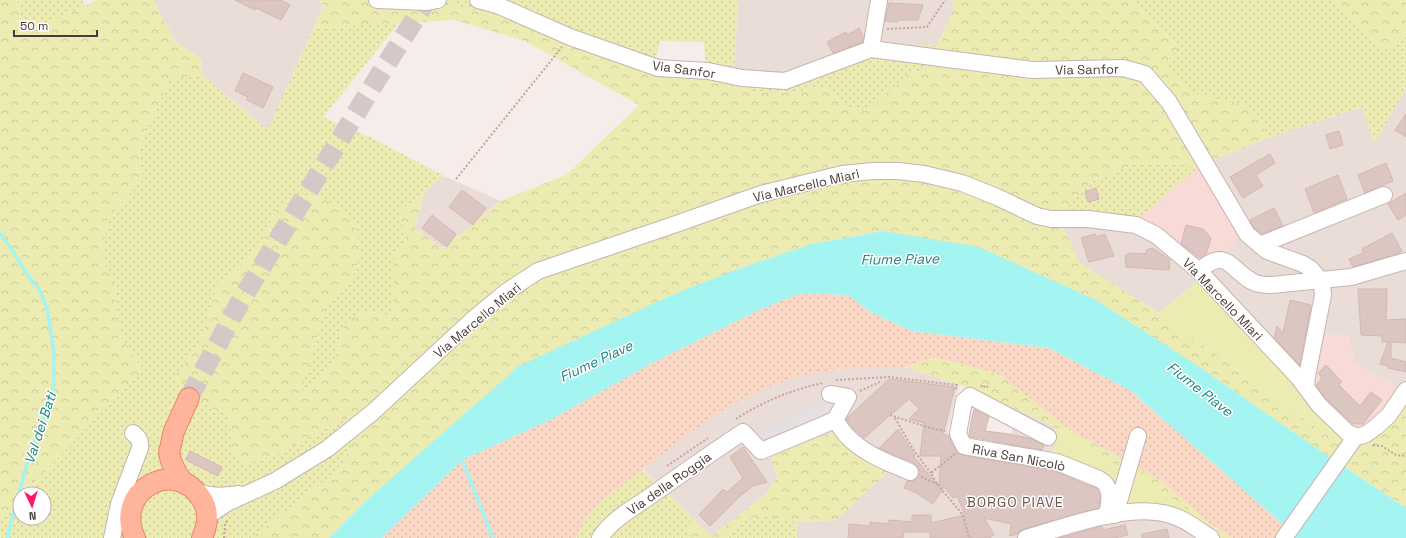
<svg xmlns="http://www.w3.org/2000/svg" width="1406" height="538" viewBox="0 0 1406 538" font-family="'Space Grotesk',sans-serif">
<defs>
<pattern id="grass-dots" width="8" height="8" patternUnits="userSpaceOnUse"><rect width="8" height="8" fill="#ececb2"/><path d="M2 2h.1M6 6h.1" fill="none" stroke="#cccb9a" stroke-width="1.8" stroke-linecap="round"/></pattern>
<pattern id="forest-crowns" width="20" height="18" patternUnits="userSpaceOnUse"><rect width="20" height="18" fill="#ececb2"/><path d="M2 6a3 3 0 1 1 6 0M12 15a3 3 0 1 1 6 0" fill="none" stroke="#cccb9a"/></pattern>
<pattern id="sand-dots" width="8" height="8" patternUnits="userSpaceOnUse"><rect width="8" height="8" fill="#fbd7c6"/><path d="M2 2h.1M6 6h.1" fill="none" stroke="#d9b9ab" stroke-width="1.8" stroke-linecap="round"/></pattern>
</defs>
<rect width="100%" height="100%" fill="#f6edeb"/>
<g fill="#eaddd8">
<polygon points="153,0 318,0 324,5 268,130 201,74 202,60 175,41"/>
<polygon points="738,0 952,0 954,8 937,46 876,45 782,85 733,82"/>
<polygon points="1406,88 1406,383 1402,390 1354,362 1349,336 1326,335 1300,387 1201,278 1159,313 1080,264 1058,216 1199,166 1270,137 1362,107 1375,143"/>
<polygon points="444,176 501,201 442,249 415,228 425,192"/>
<polygon points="865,367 904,367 959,385 947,432 956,438 1008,453 1016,409 1055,427 1053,459 1167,510 1212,538 797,538 797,522 836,520 777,476 766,494 712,537 643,469 714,415 761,390 796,377 825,371"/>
</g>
<g fill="#f8dad6">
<polygon points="1199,166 1244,234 1201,278 1135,222"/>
<polygon points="1325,335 1349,336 1354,362 1402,390 1368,430 1352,430 1300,387"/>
</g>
<g fill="url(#grass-dots)">
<polygon points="18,0 83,0 85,6 39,27 20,21"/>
<polygon points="457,0 738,0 733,81 782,85 876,45 937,46 938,67 908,74 868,111 846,107 824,87 793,93 755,93 733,82 706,76 704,42 660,41 652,75 488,13 454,6"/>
<polygon points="1132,0 1330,0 1385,50 1406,37 1406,88 1375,143 1362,107 1270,137 1249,106 1194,94 1165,64 1178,47"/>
<polygon points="399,23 323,117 372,138 444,176 399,212 406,241 394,256 393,316 364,311 344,324 333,364 298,401 326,305 352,282 277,207 260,246 238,270 218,282 200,344 173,379 210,408 229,412 231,442 237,461 250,464 282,452 352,414 359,432 340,469 251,538 0,538 0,518 20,497 20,518 44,518 44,494 23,494 143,370 120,335 115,291 102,258 108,218 142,180 139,149 170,79 201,74 268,130 314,28"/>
<polygon points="1137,163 1199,166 1135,222 1058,216 1091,182"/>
<polygon points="642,469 692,517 686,538 576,538 584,520 601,501"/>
<polygon points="767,516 797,522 797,538 725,538 728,533 747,518"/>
</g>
<g fill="url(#forest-crowns)">
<polygon points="0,0 18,0 20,21 39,27 97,0 153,0 175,41 202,60 201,74 170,79 139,149 142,180 108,218 102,258 114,282 120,335 143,370 23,494 20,494 20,497 0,518"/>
<polygon points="318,0 457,0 454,6 488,13 652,75 706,76 733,82 755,93 793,93 824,87 846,107 868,111 908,74 938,67 937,46 954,8 952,0 1132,0 1178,48 1166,64 1194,93 1249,106 1270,137 1199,166 1137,163 1091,182 1058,216 1080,263 1159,313 1341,445 1368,430 1406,383 1406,508 1319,450 1204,370 883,231 812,244 732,271 370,497 329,538 251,538 340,469 359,432 352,414 282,452 250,464 237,461 231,442 229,412 210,408 173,379 200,344 218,282 238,270 260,246 277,207 315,193 353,218 361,250 352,282 326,305 299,400 333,364 344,324 363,311 393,316 394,256 406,241 399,212 425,192 415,228 442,249 501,201 566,175 639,105 525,41 454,20 314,28 324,5"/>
<polygon points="1330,0 1406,0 1406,37 1385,50"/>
<polygon points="936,357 999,374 1069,429 1162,481 1208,522 1232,538 1212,538 1201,529 1207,522 1134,475 1055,427 1016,409 979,395 972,389 904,367"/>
<polygon points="836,431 891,469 836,520 797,522 767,516 747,518 728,533 725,538 686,538 692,517 712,536 766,494 777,476 770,457"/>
</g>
<polygon fill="url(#sand-dots)" points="801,293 848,295 870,312 912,331 1049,348 1131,391 1278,520 1296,538 1232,538 1208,522 1162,481 1069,429 999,374 936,357 904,367 865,367 825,371 796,377 761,390 714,415 601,501 584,520 576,538 382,538 462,460 552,419 652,363 759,310"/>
<g fill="#ececb2">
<polygon points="1201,278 1352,430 1341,445 1159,313"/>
<polygon points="1055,427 1134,475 1208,522 1201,529 1130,509 1112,487 1053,459"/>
</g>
<polygon fill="#e5e0df" points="832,397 831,417 764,446 751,433"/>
<polygon fill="#a4f5f1" points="883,231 979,247 1096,300 1204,370 1319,450 1406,508 1406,538 1296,538 1278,520 1131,391 1049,348 912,331 870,312 848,295 801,293 759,310 652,363 552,419 462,460 382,538 329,538 370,497 519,366 665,298 732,271 812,244"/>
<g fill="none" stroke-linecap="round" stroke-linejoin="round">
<g stroke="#a4f5f1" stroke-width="3.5">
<polyline points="0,233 18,259 28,276 39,289 47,308 54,353 54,385 43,420 29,456 7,538"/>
<polyline points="459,460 462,460 493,538"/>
</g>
</g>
<g fill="#dcc6c2" stroke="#d4b7b2">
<polygon points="235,0 281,0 290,5 281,20 256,8 255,10"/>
<polygon points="889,3 908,4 923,5 918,20 898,20 898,22 885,21"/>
<polygon points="859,28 863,36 863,42 833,53 827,42 846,32 847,35"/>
<polygon points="243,73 273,87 263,108 247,100 248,97 235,91"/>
<polygon points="1406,114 1406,137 1395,130"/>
<polygon points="1339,131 1343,145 1330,149 1326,135"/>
<polygon points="1270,154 1275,163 1256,175 1263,186 1243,198 1230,177"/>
<polygon points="1386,163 1393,181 1365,193 1358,175"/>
<polygon points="1338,175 1347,199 1314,213 1305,189"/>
<polygon points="1096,188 1099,199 1088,202 1085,192"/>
<polygon points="462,190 486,208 473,225 449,207"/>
<polygon points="1406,193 1406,215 1398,220 1388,204"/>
<polygon points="1274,208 1283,226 1262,234 1254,228 1250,220"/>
<polygon points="432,215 456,234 447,247 422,228"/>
<polygon points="1186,225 1203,229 1211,238 1206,254 1200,258 1181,244"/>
<polygon points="1392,233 1402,251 1394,255 1353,267 1349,259 1363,253 1362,249"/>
<polygon points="1095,234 1097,237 1105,234 1114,256 1089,262 1081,238"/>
<polygon points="1153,248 1170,260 1169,270 1126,267 1125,255 1131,253 1146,254 1146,250"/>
<polygon points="1358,289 1387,289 1386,320 1406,319 1406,343 1391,342 1391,358 1406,362 1406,372 1388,368 1389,366 1380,364 1388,342 1382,342 1382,336 1361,335"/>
<polygon points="1290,300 1311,305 1300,365 1274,338 1277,326 1283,333"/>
<polygon points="1326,365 1342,382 1339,385 1360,406 1371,392 1382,400 1363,424 1353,424 1326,399 1316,385 1322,378 1318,373"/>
<polygon points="889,379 955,387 943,434 949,436 958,453 962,455 1054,471 1097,489 1100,496 1099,508 1023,529 1017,534 1010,536 1011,524 984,518 994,535 990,538 930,538 930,532 904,532 903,538 848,538 849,524 870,526 870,522 889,524 889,520 912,522 912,515 931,515 931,523 965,515 957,496 953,498 944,487 933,504 915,492 904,488 907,481 911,481 915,480 919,476 919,471 918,467 914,463 879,448 898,429 915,456 913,456 939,486 941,456 920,456 924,423 909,419 919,409 909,399 892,414 887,412 889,416 864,438 854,429 846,419"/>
<polygon points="974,409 989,417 985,431 1009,434 1032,439 1044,445 1042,450 970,437 969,435 971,422"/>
<polygon points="743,447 767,482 753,486 739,497 710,526 699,515 723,489 727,492 743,478 730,457"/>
<polygon points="190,451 222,467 218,476 186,460"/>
<polygon points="1125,525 1128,535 1115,538 1059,538 1102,526 1103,530"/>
<polygon points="1167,529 1169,538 1142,538 1142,534"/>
</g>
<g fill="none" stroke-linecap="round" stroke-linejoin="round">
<polyline stroke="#d4c9c7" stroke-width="20" stroke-dasharray="20 10" stroke-linecap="butt" points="189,398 240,302 382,71 427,0"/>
<g stroke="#c6b4af" stroke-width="18">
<g id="minor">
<polyline points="377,0 427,2 438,0"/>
<polyline points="478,0 497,5 570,37 658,68 708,71 742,78 785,81 871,49 1032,70 1123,68 1145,74 1169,102 1247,234 1267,251 1303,264 1311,269 1320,280 1322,285 1323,295 1307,376 1306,387"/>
<polyline points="871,49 879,0"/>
<polyline points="1260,245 1384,195"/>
<path d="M1199,271C1227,246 1230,270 1253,282C1259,285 1265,285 1272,285L1351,277L1406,261"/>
<path d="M835,420C839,425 842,431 847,436C864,454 887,462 910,472"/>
<path d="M1048,437L970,396L964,401L958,434L964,446L1057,462L1099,479C1114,487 1109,502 1107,516"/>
<path d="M197,492C213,497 223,496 239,494"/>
<polyline points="1115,515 1138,436"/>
<polyline points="208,516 227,503 275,481 327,449 373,412 471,321 506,292 538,271 676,224 761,194 842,174 873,171 898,171 924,174 962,183 997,197 1037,216 1051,219 1088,219 1136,225 1156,235 1199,271 1298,377 1319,405 1348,433 1356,436 1361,436 1366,434 1376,427 1389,415 1406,390"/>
<path d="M112,538L119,504L140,448C141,441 139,438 133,433"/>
<path d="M600,538C611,520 632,509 649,497C680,475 711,453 743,432L761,451L835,420L848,397L830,394"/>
<path d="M1026,538C1065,527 1123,505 1163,513C1181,516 1196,528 1211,538"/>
<polyline points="1284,538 1356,436"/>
</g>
</g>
<g stroke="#ec8463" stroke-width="22">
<g id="major">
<polyline points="185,484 177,474 171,461 169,453 174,431 189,398"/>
<path d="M135,538C113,491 174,457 201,498C210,511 208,524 202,538"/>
</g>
</g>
<g stroke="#c5a49d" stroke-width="2" stroke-dasharray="2 2" stroke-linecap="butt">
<polyline points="887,29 927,27 945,0"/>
<polyline points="456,179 562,47"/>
<polyline points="836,380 889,377 957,385 956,389"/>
<polyline points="981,387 982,385 986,388 989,384"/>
<polyline points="860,391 882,381"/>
<polyline points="890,415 930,428 945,431"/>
<polyline points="895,418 914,451 931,473"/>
<path d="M736,419C764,401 789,391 822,383"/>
<polyline points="1373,445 1382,446 1396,455 1406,456"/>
<polyline points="955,454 931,473 937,484 963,515 969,538"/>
<polyline points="667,466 708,438"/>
<polyline points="921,477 937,484"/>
<polyline points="224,538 225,525 228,519"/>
</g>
<use href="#minor" stroke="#fff" stroke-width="16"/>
<use href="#major" stroke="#ffb59b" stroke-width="20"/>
</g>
<g text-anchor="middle" stroke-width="3" stroke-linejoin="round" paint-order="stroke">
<g font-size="13" fill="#4b3b38" stroke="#fff">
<text transform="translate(684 69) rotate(8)" y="5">Via Sanfor</text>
<text transform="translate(1087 69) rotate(-1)" y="5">Via Sanfor</text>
<text transform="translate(806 185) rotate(-13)" y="5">Via Marcello Miari</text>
<text transform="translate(1223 299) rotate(46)" y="5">Via Marcello Miari</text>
<text transform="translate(477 320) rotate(-40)" y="5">Via Marcello Miari</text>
<text transform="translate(1019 457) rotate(11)" y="5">Riva San Nicolò</text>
<text transform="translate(669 483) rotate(-35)" y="5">Via della Roggia</text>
</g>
<g font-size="14" font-style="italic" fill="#20837f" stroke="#fff">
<text transform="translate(900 259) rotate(-1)" y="5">Fiume Piave</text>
<text transform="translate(596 361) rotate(-25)" y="5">Fiume Piave</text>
<text transform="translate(1200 389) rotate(38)" y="5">Fiume Piave</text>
<text transform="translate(40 428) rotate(-72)" y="5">Val dei Bati</text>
</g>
<g font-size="14" letter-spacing="1" fill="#6f534e" stroke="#fff">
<text x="1015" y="507">BORGO PIAVE</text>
</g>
</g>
<g transform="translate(32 506) rotate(176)"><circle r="19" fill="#ffffff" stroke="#b7b1af"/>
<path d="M0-3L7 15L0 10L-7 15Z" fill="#ff1960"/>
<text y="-6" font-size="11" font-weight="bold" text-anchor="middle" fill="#4b3b38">N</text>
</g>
<path d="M14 30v6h83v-6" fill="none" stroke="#4b3b38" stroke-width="2"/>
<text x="20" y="30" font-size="12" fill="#4b3b38" stroke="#ffffff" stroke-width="3" paint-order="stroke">50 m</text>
</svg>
